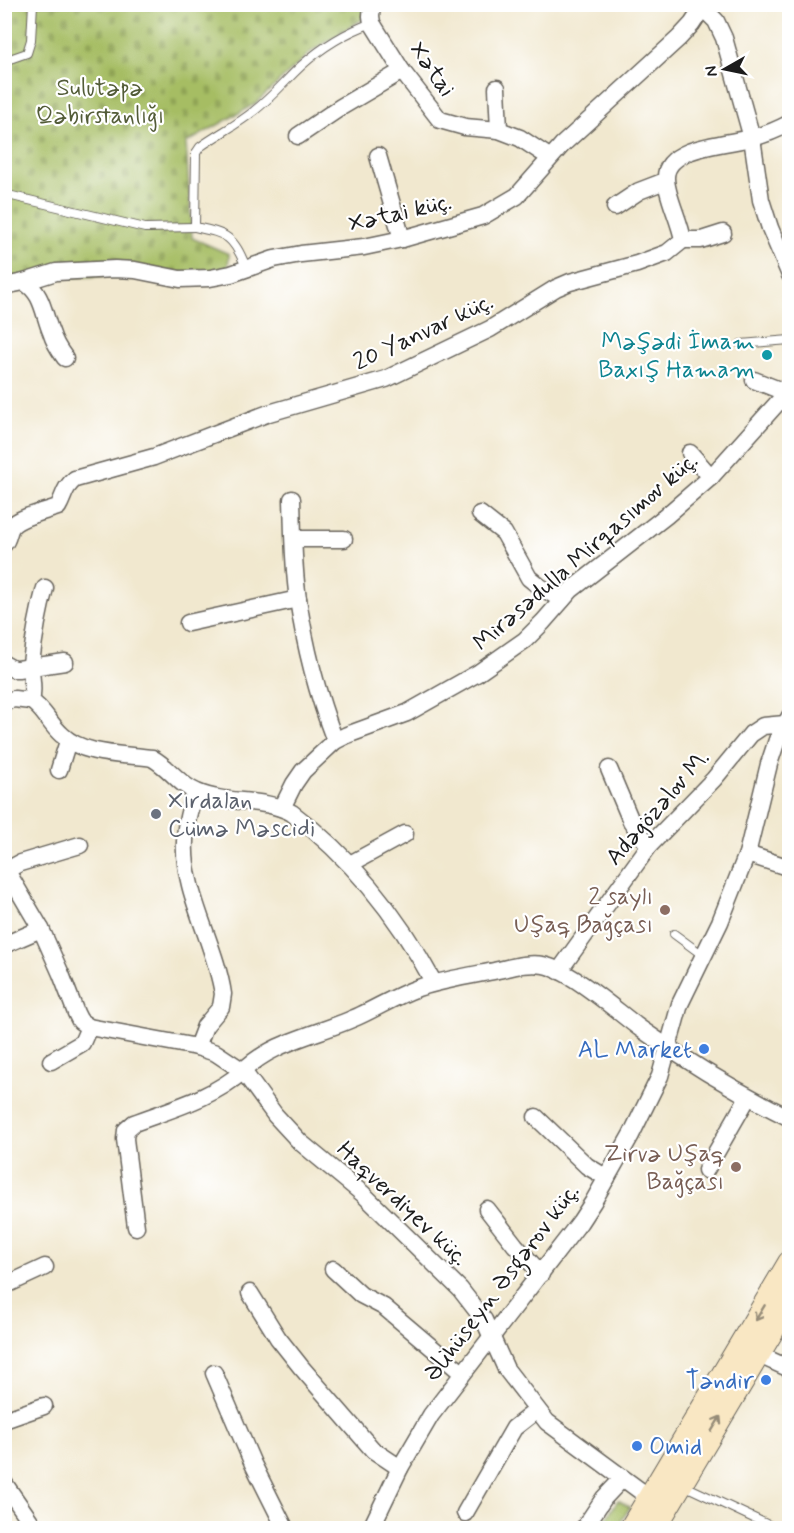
<svg xmlns="http://www.w3.org/2000/svg" width="794" height="1533" viewBox="0 0 794 1533" font-family="Mynerve,sans-serif">
<defs>
<pattern id="cemetery-stones" width="16" height="16" patternUnits="userSpaceOnUse" patternTransform="scale(1.5)"><rect width="16" height="16" fill="#a6bd63"/><path d="M2 7V4a2 2 0 0 1 4 0v3zM10 15v-3a2 2 0 0 1 4 0v3z" fill="#8ea255"/></pattern>
</defs>
<rect width="100%" height="100%" fill="#fff"/>
<filter id="ink" filterUnits="userSpaceOnUse"><feTurbulence type="fractalNoise" baseFrequency=".0167" numOctaves="2"/><feDisplacementMap in="SourceGraphic" scale="12" xChannelSelector="R" yChannelSelector="G"/><feConvolveMatrix kernelMatrix="1 2 1 2 8 2 1 2 1" color-interpolation-filters="sRGB"/></filter>
<filter id="wash" filterUnits="userSpaceOnUse"><feTurbulence type="fractalNoise" baseFrequency=".008" numOctaves="4" result="noise"/><feDisplacementMap in="SourceGraphic" scale="24" xChannelSelector="R" yChannelSelector="G"/><feGaussianBlur stdDeviation="1.35" result="paint"/><feColorMatrix in="noise" values="0 0 0 0 0 0 0 0 0 0 0 0 0 0 0 0 0 1.4 0 .05"/><feComposite in="paint" operator="in"/></filter>
<g filter="url(#wash)">
<rect width="100%" height="100%" fill="#f1e8cf"/>
<polygon fill="#a6bd63" stroke="#616c40" stroke-width="1.5" points="618,1500 630,1507 617,1528 600,1528"/>
<polygon fill="url(#cemetery-stones)" stroke="#616c40" stroke-width="1.5" points="5,5 367,5 363,19 312,51 255,104 186,143 192,238 229,254 228,268 207,272 5,280"/>
</g>
<g filter="url(#ink)">
<g fill="none" stroke-linecap="round" stroke-linejoin="round">
<g stroke="#67635b" stroke-width="10">
<g id="lane">
<polyline points="4,61 27,53 31,40 33,4"/>
<polyline points="4,194 145,228 195,227"/>
<path d="M246,267C233,236 228,234 195,227L196,153L200,147C218,134 237,125 254,111C271,98 285,81 301,66C321,48 347,32 372,23"/>
<polyline points="741,344 790,340"/>
<polyline points="674,934 704,956"/>
<polyline points="683,1485 775,1528"/>
</g>
</g>
<g stroke="#67635b" stroke-width="19">
<g id="street">
<polyline points="372,4 371,16 372,23 402,71 440,120 465,127 499,130 520,138 549,157"/>
<polyline points="703,8 716,21 724,38 752,138 761,200 770,228 790,275"/>
<polyline points="497,88 499,130"/>
<polyline points="298,136 341,107 402,71"/>
<polyline points="378,156 402,239"/>
<polyline points="615,207 639,191 665,181"/>
<polyline points="683,240 701,240 723,233"/>
<polyline points="24,282 56,272 115,269 135,270 180,279 210,278 231,274 274,259 301,254 364,247 402,239 483,216 517,196 562,145 679,38 692,24 705,4"/>
<path d="M4,286L24,282C43,293 43,313 51,332C54,342 59,350 65,358"/>
<polyline points="754,380 787,393"/>
<polyline points="690,453 711,477"/>
<path d="M292,499C293,532 293,566 298,599C305,647 318,696 335,741"/>
<polyline points="480,514 504,533 529,578 539,586 562,600"/>
<polyline points="294,539 344,539"/>
<path d="M4,544C9,538 8,531 12,526C19,517 46,511 58,507C64,497 64,487 75,479L154,457L269,413L386,379L490,329L556,288L570,282L637,264L667,253L683,240C680,221 666,195 666,178C665,146 728,144 751,138C765,135 777,130 790,123"/>
<path d="M45,588C38,613 34,637 31,663C30,676 35,688 31,701C44,709 50,725 62,735C84,756 124,754 152,758C169,767 179,785 197,792C227,805 263,797 292,813C351,857 399,918 434,983"/>
<polyline points="188,623 298,599"/>
<polyline points="4,664 13,669 18,669 65,662"/>
<polyline points="4,702 14,699 31,701"/>
<polyline points="609,769 631,821 649,846"/>
<polyline points="59,770 68,741"/>
<path d="M195,792C190,808 185,824 185,842C182,891 216,945 223,994L221,1007L205,1026L197,1047"/>
<polyline points="282,808 294,784 303,771 335,741 347,735 407,713 478,673 525,640 543,622 571,590 666,516 711,477 790,389"/>
<polyline points="747,854 790,868"/>
<polyline points="350,864 405,834"/>
<path d="M4,866L41,929L61,974L76,1013L80,1021L89,1027L197,1047L216,1053L243,1071C274,1040 322,1034 361,1015C380,1006 398,995 418,988C443,980 468,976 494,971C509,968 527,962 543,965C573,971 616,1011 641,1029C689,1063 737,1092 790,1118"/>
<polyline points="7,870 20,863 80,845"/>
<polyline points="4,945 41,929"/>
<polyline points="559,971 649,846 714,779 751,734 763,726 785,724"/>
<polyline points="51,1061 82,1043 89,1027"/>
<polyline points="536,1117 587,1166 607,1178"/>
<polyline points="706,1170 748,1097"/>
<polyline points="487,1209 515,1245 541,1274"/>
<path d="M136,1227L125,1139L126,1130L134,1123C171,1109 213,1098 243,1071L275,1115L300,1142L363,1194L460,1289L484,1320L506,1369L547,1422L650,1498"/>
<polyline points="333,1269 361,1295 384,1307 462,1373"/>
<polyline points="4,1286 45,1267"/>
<polyline points="250,1293 278,1338 301,1367 373,1450 400,1468"/>
<polyline points="757,1354 790,1369"/>
<polyline points="214,1373 253,1464 285,1528"/>
<polyline points="4,1420 44,1406"/>
<polyline points="4,1483 35,1528"/>
<polyline points="465,1513 514,1428 537,1410"/>
<polyline points="371,1528 400,1468 431,1415 580,1222 593,1202 631,1135 660,1076 680,1004 720,922 747,854 769,764 777,740 790,716"/>
<polyline points="584,1528 604,1498 622,1479"/>
</g>
</g>
<g stroke="#67635b" stroke-width="26">
<g id="secondary">
<polyline points="632,1528 790,1263"/>
<polyline points="654,1528 790,1300"/>
</g>
</g>
<use href="#lane" stroke="#fff" stroke-width="8"/>
<use href="#street" stroke="#fff" stroke-width="16"/>
<use href="#secondary" stroke="#f9e7c3" stroke-width="24"/>
</g>
<defs><path id="oneway-shaft" d="M-6 0H5M1.5-3L5.5 0L1.5 3" fill="none" stroke-width="1.6" stroke-linecap="round" stroke-linejoin="round" transform="scale(1.5)"/></defs>
<g stroke="#968c78">
<use href="#oneway-shaft" transform="translate(760 1313) rotate(121)"/>
<use href="#oneway-shaft" transform="translate(716 1424) rotate(-59)"/>
</g>
</g>
<circle fill="#0f9aa8" stroke="#fff" stroke-width="2" cx="767" cy="355" r="6"/>
<circle fill="#6b7280" stroke="#fff" stroke-width="2" cx="156" cy="814" r="6"/>
<g fill="#8d6e63" stroke="#fff" stroke-width="2">
<circle cx="665" cy="910" r="6"/>
<circle cx="736" cy="1167" r="6"/>
</g>
<g fill="#3f7fe0" stroke="#fff" stroke-width="2">
<circle cx="704" cy="1049" r="6"/>
<circle cx="766" cy="1380" r="6"/>
<circle cx="637" cy="1446" r="6"/>
</g>
<g text-anchor="middle" stroke-width="4.5" stroke-linejoin="round" paint-order="stroke">
<g font-size="24" fill="#1c1c1c" stroke="#fff">
<text transform="translate(433 69) rotate(55)" y="8">Xətai</text>
<text transform="translate(400 212) rotate(-13)" y="8">Xətai küç.</text>
<text transform="translate(423 331) rotate(-25)" y="8">20 Yanvar küç.</text>
<text transform="translate(585 551) rotate(-41)" y="8">Mirəsədulla Mirqasımov küç.</text>
<text transform="translate(657 807) rotate(-49)" y="8">Adəgözəlov M.</text>
<text transform="translate(403 1203) rotate(43)" y="8">Haqverdiyev küç.</text>
<text transform="translate(501 1282) rotate(-53)" y="8">Əlihüseyn Əsgərov küç.</text>
</g>
<g font-size="24" fill="#535c38" stroke="#fff">
<text x="100" y="95">Sulutəpə<tspan x="100" dy="28">Qəbirstanlığı</tspan></text>
</g>
<g font-size="24" fill="#0d838f" stroke="#fff" text-anchor="end">
<text x="755" y="349">Məşədi İmam<tspan x="755" dy="28">Baxış Hamam</tspan></text>
</g>
<g font-size="24" fill="#5b616d" stroke="#fff" text-anchor="start">
<text x="168" y="808">Xırdalan<tspan x="168" dy="28">Cümə Məscidi</tspan></text>
</g>
<g font-size="24" fill="#785e54" stroke="#fff" text-anchor="end">
<text x="653" y="904">2 saylı<tspan x="653" dy="28">Uşaq Bağçası</tspan></text>
<text x="724" y="1161">Zirvə Uşaq<tspan x="724" dy="28">Bağçası</tspan></text>
</g>
<g font-size="24" fill="#366cbe" stroke="#fff" text-anchor="end">
<text x="692" y="1057">AL Market</text>
<text x="754" y="1388">Təndir</text>
<text x="649" y="1454" text-anchor="start">Omid</text>
</g>
</g>
<rect width="794" height="1533" fill="none" stroke="#fff" stroke-width="24"/>
<g transform="translate(725 69) rotate(261)" stroke="#ffffff" stroke-width="4.5" paint-order="stroke">
<path d="M0-4.5L10 22L0 15L-10 22Z" fill="#1c1c1c"/>
<text y="-9" font-size="16" font-weight="bold" text-anchor="middle" fill="#1c1c1c">N</text>
</g>
</svg>
